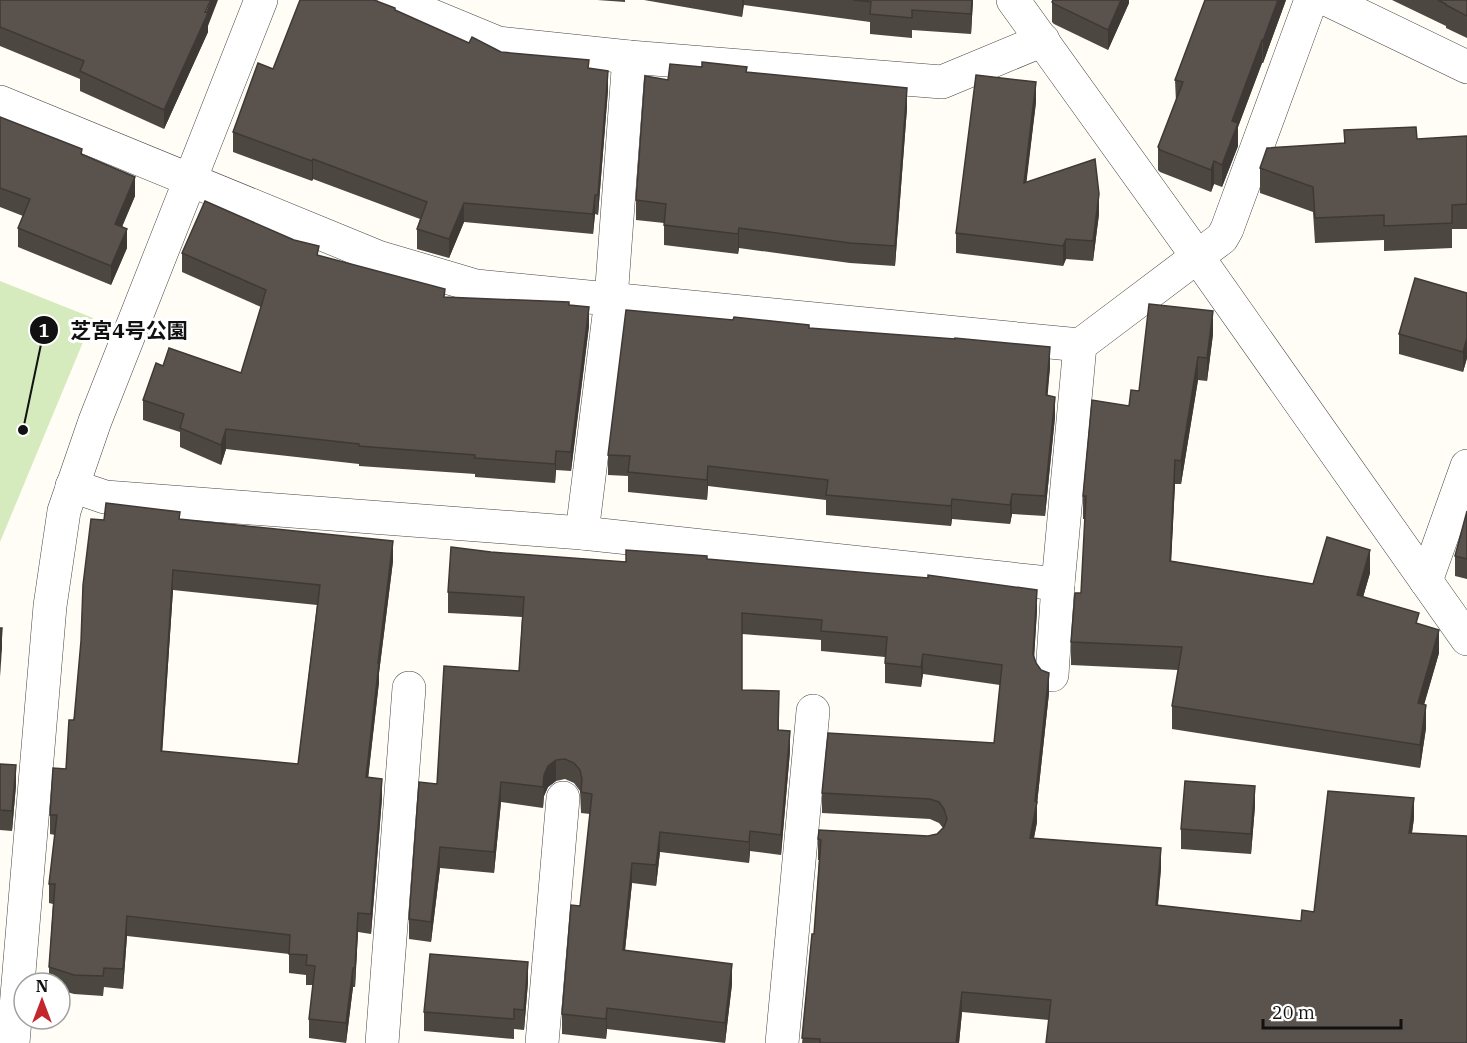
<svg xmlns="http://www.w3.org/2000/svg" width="1467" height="1043" viewBox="0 0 1467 1043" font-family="'IBM Plex Serif','Noto Sans JP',serif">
<rect width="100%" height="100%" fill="#fffdf5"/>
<polygon fill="#d5ebbd" points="0,281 93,318 0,542"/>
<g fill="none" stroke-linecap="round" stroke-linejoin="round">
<g stroke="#444" stroke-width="34">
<g id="minor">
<polyline points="394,0 498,43 629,57 942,82 1043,40"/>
<polyline points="1013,0 1197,256 1467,639"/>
<polyline points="1328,0 1467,67"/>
<polyline points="0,102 378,257 476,286 1080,345 1222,238 1227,229 1311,0"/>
<polyline points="72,486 105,497 582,533 1058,584"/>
<polyline points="582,533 611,299 629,57"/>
<polyline points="1426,581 1467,466"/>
<polyline points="1052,675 1058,584 1080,345"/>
<polyline points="382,1043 409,688"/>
<polyline points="542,1043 563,798"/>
<polyline points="782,1043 813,711"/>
</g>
</g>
<g stroke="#444" stroke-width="34">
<polyline id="tertiary" points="13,1043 50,606 64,511 95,421 261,0"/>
</g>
<use href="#minor" stroke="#fff" stroke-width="33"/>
<use href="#tertiary" stroke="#fff" stroke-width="33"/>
</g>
<g fill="#4d4742" fill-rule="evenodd">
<polygon points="0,0 208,26 208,32 164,129 80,91 80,79 0,46"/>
<polygon points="597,0 625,0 625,2"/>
<polygon points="644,0 973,0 971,34 912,30 912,38 870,34 870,22 744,5 742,17"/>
<polygon points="1052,0 1129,0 1129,3 1108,50 1054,24 1052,22"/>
<polygon points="1286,0 1263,63 1262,63 1238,127 1238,146 1222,187 1214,184 1211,192 1160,172 1158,170 1158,147 1176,102 1175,80"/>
<polygon points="1392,0 1467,0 1467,38 1446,28 1446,26"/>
<polygon points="395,10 469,43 501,52 589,68 608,90 598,215 595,214 593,234 464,222 449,258 417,249 417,229 420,219 313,179 312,181 233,152 233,132 273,69"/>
<polygon points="747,72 907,108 895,266 850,263 739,248 738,254 664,245 664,223 636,220 636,200 668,80"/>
<polygon points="1036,102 1026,182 1099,214 1093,261 1066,259 1063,266 956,253 956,233"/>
<polygon points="0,117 82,155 135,196 122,227 127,248 111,285 18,247 18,228 23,216 0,207"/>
<polygon points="1344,130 1417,139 1467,136 1467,229 1452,229 1452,248 1384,251 1384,240 1315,243 1313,212 1260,193 1260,168 1344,143"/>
<polygon points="182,253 319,256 445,297 569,305 589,326 571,471 556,470 555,483 475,477 475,474 359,466 359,464 226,449 221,465 180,447 180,432 143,420 143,400 163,366 241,373 261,307 182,272"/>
<polygon points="1467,293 1467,358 1463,372 1399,354 1399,334"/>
<polygon points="809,328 1050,367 1047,395 1055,417 1045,516 1012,514 1010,524 952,519 951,526 826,515 826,500 708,486 707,500 628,492 628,476 608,475 608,455"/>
<polygon points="1213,334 1207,381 1198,380 1181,484 1175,484 1171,561 1313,584 1370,573 1363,597 1419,624 1439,653 1424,704 1426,728 1420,768 1172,729 1172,706 1178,670 1071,665 1071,642 1081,593 1085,519 1083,519 1083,496 1129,406 1139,391"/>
<polygon points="1467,511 1467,579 1455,576 1455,556"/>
<path d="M180,519L393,561L379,673V682L368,777L382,798L371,934L358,932L355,987H353L346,1043L309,1038V1019L313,985H306V975L289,973V954L127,936L123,989L104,987L103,996L74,994L60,990V983H49V967L53,904L49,903V884L55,835L50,834V815L66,769L104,520ZM173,590L317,605L298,764L162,752Z"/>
<polygon points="491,552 626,562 707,559 1037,610 1034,658 1036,663 1049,693 1037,804 1037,822 1034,838 1161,868 1158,905 1301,921 1314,912 1414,818 1412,833 1467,1043 1049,1020 962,1012 959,1043 802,1043 814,934 819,860 818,860 818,839 928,836 937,834 943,828 939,823 930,819 822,813 822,793 994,743 1000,685 923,674 921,687 885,683 885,657 821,651 821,640 742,634 742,690 779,712 779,730 790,751 781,855 750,851 749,863 660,852 656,886 632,883 625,950 732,984 725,1043 607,1029 606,1039 562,1034 562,1014 580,906 590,814 581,813 580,791 574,783 565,779 556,781 548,787 544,796 543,808 501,802 494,873 440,868 431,942 409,939 409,919 437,784 519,671 522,617 448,613 448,592"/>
<polygon points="0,764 16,785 12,831 0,830"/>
<polygon points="1255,806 1251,854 1181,849 1181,829"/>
<polygon points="528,982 524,1030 514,1029 514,1039 424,1031 424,1012"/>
</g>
<g fill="#3f3936">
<polygon points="211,0 218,0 208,26 208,32 164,129 164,110"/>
<polygon points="742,0 744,0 742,17"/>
<polygon points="972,0 973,0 971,34 971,14"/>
<polygon points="1121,0 1129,0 1129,3 1108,50 1108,30"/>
<polygon points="1278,0 1286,0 1263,63 1263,41"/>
<polygon points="1262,40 1262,63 1238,127 1238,146 1222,187 1222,165 1232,121"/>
<polygon points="608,71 608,90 598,215 598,195"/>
<polygon points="1036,82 1036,102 1024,203 1024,183"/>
<polygon points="907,88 907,108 895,266 895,246"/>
<polygon points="313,159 313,179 312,181 312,161"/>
<polygon points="1214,161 1214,184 1211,192 1211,170"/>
<polygon points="135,177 135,196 115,243 115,224"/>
<polygon points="1099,194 1099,214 1093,261 1093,241"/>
<polygon points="595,195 595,214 593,234 593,214"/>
<polygon points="464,203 464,222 449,258 449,239"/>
<polygon points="739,228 739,248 738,254 738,234"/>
<polygon points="127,229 127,248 111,285 111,266"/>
<polygon points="1066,239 1066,259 1063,266 1063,246"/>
<polygon points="589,307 589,326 571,471 571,452"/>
<polygon points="1213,311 1213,334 1207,381 1207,358"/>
<polygon points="1467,338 1467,358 1463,372 1463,352"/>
<polygon points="1050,347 1050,367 1046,415 1046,395"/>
<polygon points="1198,357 1198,380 1181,484 1181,461"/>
<polygon points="1055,397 1055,417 1045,516 1045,496"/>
<polygon points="226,429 226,449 221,465 221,445"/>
<polygon points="556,451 556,470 555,483 555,464"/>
<polygon points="1175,460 1175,484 1170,584 1170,561"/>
<polygon points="708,466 708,486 707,500 707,480"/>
<polygon points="1012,494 1012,514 1010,524 1010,505"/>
<polygon points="952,499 952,519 951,526 951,506"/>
<polygon points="393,541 393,561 379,673 379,682 366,797 366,777 378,663"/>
<polygon points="1370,550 1370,573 1357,618 1357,595"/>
<polygon points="173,570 173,590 161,771 161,751"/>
<polygon points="1037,590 1037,610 1033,674 1033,654"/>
<polygon points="2,628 2,648 0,677 0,657"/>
<polygon points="1439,630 1439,653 1418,726 1418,703"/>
<polygon points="923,654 923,674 921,687 921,667"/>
<polygon points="1049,673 1049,693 1037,804 1037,822 1030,858 1030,838 1035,801"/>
<polygon points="1426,705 1426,728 1420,768 1420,745"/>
<polygon points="790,731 790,751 781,855 781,835"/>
<polygon points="556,760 556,781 548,787 544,796 543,808 544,775 548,766"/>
<polygon points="16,765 16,785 12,831 12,811"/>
<polygon points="382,779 382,798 371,934 371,914"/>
<polygon points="501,782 501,802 494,873 494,852"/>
<polygon points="1255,786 1255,806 1251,854 1251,834"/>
<polygon points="1414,798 1414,818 1409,853 1409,833"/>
<polygon points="750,831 750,851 749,863 749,842"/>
<polygon points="660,832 660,852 656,886 656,865"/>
<polygon points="440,847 440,868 431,942 431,922"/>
<polygon points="1161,848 1161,868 1156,925 1156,905"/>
<polygon points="632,863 632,883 623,970 623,950"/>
<polygon points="358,913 358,932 355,987 355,968"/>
<polygon points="127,916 127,936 123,989 123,969"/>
<polygon points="528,962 528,982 524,1030 524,1010"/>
<polygon points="732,964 732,984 725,1043 725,1023"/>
<polygon points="353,968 353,987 346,1043 346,1023"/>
<polygon points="962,992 962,1012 959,1043 956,1043"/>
<polygon points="607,1008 607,1029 606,1039 606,1019"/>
</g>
<g fill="#5a524d" stroke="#3f3936" stroke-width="1.5" fill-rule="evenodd">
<polygon points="0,0 211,0 205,12 208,13 164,110 80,71 84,61 0,27"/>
<polygon points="300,0 374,0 395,8 395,10 469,43 472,37 501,52 589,60 588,68 608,71 598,195 595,195 593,214 464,203 449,239 417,229 427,202 313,159 312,161 233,132 258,63 273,69"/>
<polygon points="853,0 972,0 971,14 912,10 912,18 870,14 871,2"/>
<polygon points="1053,0 1121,0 1108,30 1054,4 1052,2"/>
<polygon points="1205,0 1278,0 1263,41 1262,40 1232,121 1238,123 1222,165 1214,161 1211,170 1160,150 1158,147 1183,82 1175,80"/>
<polygon points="1438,0 1467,0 1467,16 1446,5 1446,4"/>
<polygon points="702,62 747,67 746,72 907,88 895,246 850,243 739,228 738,234 664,225 666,204 636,200 645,76 668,80 670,64 702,67"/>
<polygon points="976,75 1036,82 1024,183 1095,159 1099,194 1093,241 1066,239 1063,246 956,233"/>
<polygon points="0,117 82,149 81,154 135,177 115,224 127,229 111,266 18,228 30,199 0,188"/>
<polygon points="1416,127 1417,139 1467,136 1467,204 1452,205 1452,223 1384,226 1384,215 1315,218 1313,187 1260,168 1267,148 1345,143 1344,130"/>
<polygon points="205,201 294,240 319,246 317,255 445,289 444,297 569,302 569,305 589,307 571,452 556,451 555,464 475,458 475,455 359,446 359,444 226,429 221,445 180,428 184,414 143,400 156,363 163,366 169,348 241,373 266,290 182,253"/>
<polygon points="1415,278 1467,293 1467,338 1463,352 1399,334"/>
<polygon points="1149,304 1213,311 1207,358 1198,357 1181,461 1175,460 1170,561 1313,584 1327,537 1370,550 1357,595 1419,613 1416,623 1439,630 1418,703 1426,705 1420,745 1172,706 1182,647 1071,642 1075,593 1081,593 1086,496 1083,496 1092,400 1129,406 1131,390 1139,391"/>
<polygon points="626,310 733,320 734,317 809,325 809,328 955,339 955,338 1050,347 1046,395 1055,397 1045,496 1012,494 1010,505 952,499 951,506 826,495 828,480 708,466 707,480 628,472 630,456 608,455"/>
<path d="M106,503L180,512L179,519L393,541L378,663H379L366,777L382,779L371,914L358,913L355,968H353L346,1023L309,1019L315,966L306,965L307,955L289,954L290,935L127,916L123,969L104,968L103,976L74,975L49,967L55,884H49L57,815H50L53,768L66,769L69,720H74L81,641L83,585L91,519L104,520ZM173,570L320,585L298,764L161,751Z"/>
<polygon points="1467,511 1467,559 1455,556"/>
<polygon points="451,547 491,552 626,562 626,550 707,556 707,559 928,578 928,575 1037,590 1033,654 1036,663 1041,670 1049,673 1035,801 1037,802 1030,838 1161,848 1156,905 1301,921 1302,910 1314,912 1328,791 1414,798 1409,833 1467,836 1467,1043 1046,1043 1051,1000 962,992 956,1043 820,1043 820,1039 802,1038 812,934 814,934 821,840 818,839 819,830 928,836 937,834 944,827 947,819 944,809 939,802 930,799 822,793 828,733 994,743 1002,665 923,654 921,667 885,663 887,637 821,631 822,620 742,613 742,690 779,691 778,730 790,731 781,835 750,831 749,842 660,832 656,865 632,863 623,950 732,964 725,1023 607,1008 606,1019 562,1014 571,905 580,906 592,794 581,792 582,779 580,770 574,763 565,759 556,760 548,766 544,775 543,787 501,782 494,852 440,847 431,922 409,919 419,782 437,784 444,666 519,671 524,597 448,592"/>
<polygon points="0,628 2,628 0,657"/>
<polygon points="0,764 16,765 12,811 0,810"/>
<polygon points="1185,781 1255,786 1251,834 1181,829"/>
<polygon points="430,954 528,962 524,1010 514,1009 514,1019 424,1012"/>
</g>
<path fill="none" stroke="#111" stroke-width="2" d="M23 430L44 330"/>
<g fill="#111" stroke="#fff" stroke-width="2">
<circle cx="23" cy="430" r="6"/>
<circle cx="44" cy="330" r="15"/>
</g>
<g font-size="18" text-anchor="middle" font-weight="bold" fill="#fff">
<text x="44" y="337">1</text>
</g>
<g font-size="21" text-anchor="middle" font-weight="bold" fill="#111" stroke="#fff" stroke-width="6" stroke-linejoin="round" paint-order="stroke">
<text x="129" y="338">芝宮4号公園</text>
</g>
<g transform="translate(42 1001)"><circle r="28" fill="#ffffff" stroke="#a0a0a0" stroke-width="1.5"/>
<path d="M0-4.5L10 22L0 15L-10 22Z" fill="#c4262e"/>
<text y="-9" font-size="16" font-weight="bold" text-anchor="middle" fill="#111111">N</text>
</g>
<path d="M1263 1019v9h138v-9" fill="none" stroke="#111111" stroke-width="3"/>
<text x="1272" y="1019" font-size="18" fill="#111111" stroke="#ffffff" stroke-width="4.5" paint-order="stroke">20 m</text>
</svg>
